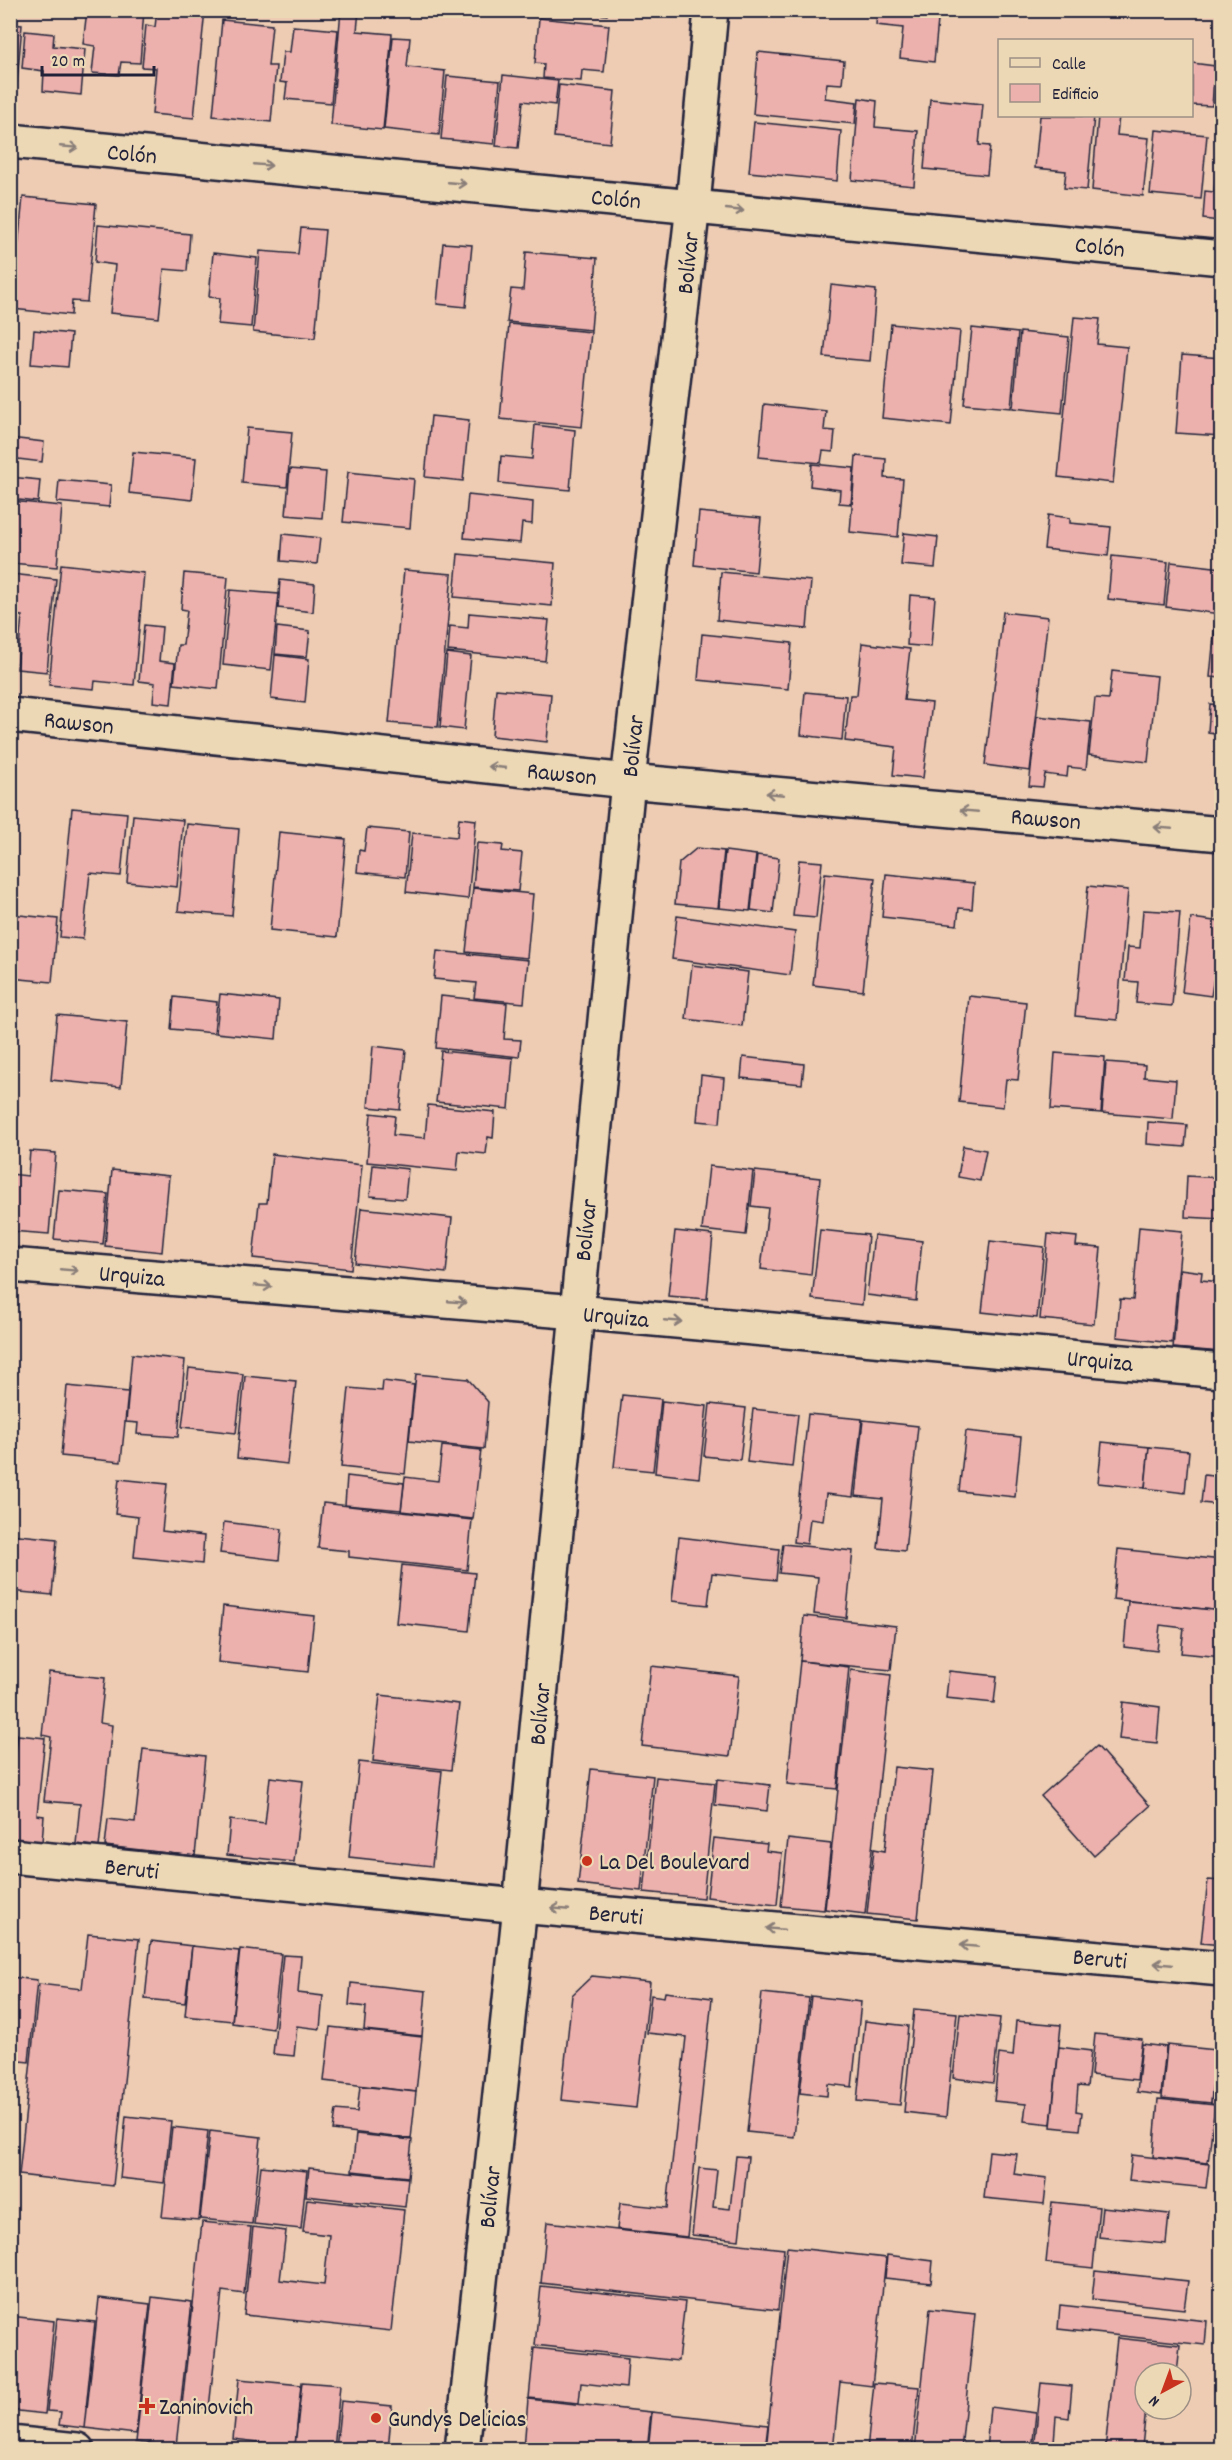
<svg xmlns="http://www.w3.org/2000/svg" width="1232" height="2460" viewBox="0 0 1232 2460" font-family="Dekko,sans-serif">
<rect width="100%" height="100%" fill="#edccb3"/>
<filter id="ink" filterUnits="userSpaceOnUse"><feTurbulence type="fractalNoise" baseFrequency=".0167" numOctaves="2"/><feDisplacementMap in="SourceGraphic" scale="12" xChannelSelector="R" yChannelSelector="G"/><feConvolveMatrix kernelMatrix="1 2 1 2 8 2 1 2 1" color-interpolation-filters="sRGB"/></filter>
<g filter="url(#ink)">
<g fill="#ecb1ac" stroke="#22223b" stroke-width="1.5">
<polygon points="87,10 144,10 140,63 121,62 119,75 92,73 95,46 83,44"/>
<polygon points="157,10 205,10 194,118 152,114 156,68 142,67 146,25 155,27"/>
<polygon points="341,10 359,10 357,31 392,34 383,130 331,125"/>
<polygon points="560,10 608,10 607,15"/>
<polygon points="877,10 939,10 934,62 900,58 903,28 876,25"/>
<polygon points="539,18 609,25 604,72 582,70 581,81 543,78 544,64 535,63"/>
<polygon points="222,20 272,25 268,66 276,66 271,122 213,116"/>
<polygon points="10,24 22,25 17,82 10,81"/>
<polygon points="293,26 338,30 331,103 285,99 287,83 280,82 283,52 290,52"/>
<polygon points="25,31 54,34 53,46 85,49 81,95 43,91 44,71 22,68"/>
<polygon points="393,37 410,38 407,67 445,71 439,135 384,129"/>
<polygon points="758,52 844,61 842,84 827,83 825,98 857,102 855,124 753,114"/>
<polygon points="1192,63 1215,66 1212,106 1192,105"/>
<polygon points="503,75 558,81 555,105 523,101 518,148 496,146"/>
<polygon points="447,76 500,81 494,144 441,139"/>
<polygon points="559,85 615,91 610,143 554,137"/>
<polygon points="859,98 877,101 875,127 918,131 914,186 852,180"/>
<polygon points="930,99 983,104 979,145 990,146 987,175 924,169"/>
<polygon points="1040,116 1094,116 1087,190 1064,188 1066,171 1035,168"/>
<polygon points="1098,116 1119,116 1117,135 1149,138 1143,196 1092,190"/>
<polygon points="754,122 841,131 837,181 749,172"/>
<polygon points="1156,130 1207,135 1201,199 1150,194"/>
<polygon points="1220,131 1222,131 1222,196 1219,221 1203,219 1205,191 1214,192"/>
<polygon points="23,197 96,204 87,302 72,301 71,315 12,309"/>
<polygon points="98,225 190,234 187,271 164,269 159,318 110,313 115,265 95,262"/>
<polygon points="301,228 325,230 315,338 253,332 260,251 298,254"/>
<polygon points="443,243 472,245 466,307 437,304"/>
<polygon points="526,252 597,258 591,330 507,322 511,289 523,290"/>
<polygon points="213,253 257,258 251,327 218,324 220,298 209,297"/>
<polygon points="831,285 876,290 870,361 824,357"/>
<polygon points="1074,317 1100,319 1097,344 1127,347 1113,483 1058,477"/>
<polygon points="509,324 591,332 582,427 500,419"/>
<polygon points="891,324 960,331 951,425 882,418"/>
<polygon points="972,328 1018,333 1011,408 964,404"/>
<polygon points="34,330 71,334 68,367 31,364"/>
<polygon points="1020,332 1069,337 1062,413 1013,408"/>
<polygon points="1182,355 1222,358 1222,436 1176,433"/>
<polygon points="764,404 826,411 824,430 835,431 833,452 823,451 821,463 759,457"/>
<polygon points="431,416 469,420 463,481 425,477"/>
<polygon points="535,425 575,430 570,490 499,483 501,456 532,459"/>
<polygon points="247,428 292,432 287,487 242,483"/>
<polygon points="10,438 44,442 42,462 10,458"/>
<polygon points="133,452 196,458 192,500 129,493"/>
<polygon points="856,456 886,459 885,478 903,479 898,537 850,532"/>
<polygon points="812,464 854,468 851,504 839,503 840,490 810,486"/>
<polygon points="290,469 326,472 322,518 286,515"/>
<polygon points="348,472 414,479 410,528 343,522"/>
<polygon points="10,477 40,480 38,502 10,499"/>
<polygon points="59,480 111,485 109,507 57,502"/>
<polygon points="468,495 533,502 532,524 522,523 520,543 464,538"/>
<polygon points="10,501 62,506 57,567 10,563"/>
<polygon points="699,512 761,518 756,572 694,565"/>
<polygon points="1048,515 1070,518 1070,523 1111,527 1108,556 1044,549"/>
<polygon points="904,533 938,537 935,568 901,565"/>
<polygon points="283,534 320,538 317,564 281,561"/>
<polygon points="458,554 555,563 552,606 454,597"/>
<polygon points="1112,556 1168,562 1164,605 1108,599"/>
<polygon points="1171,562 1222,568 1220,614 1166,607"/>
<polygon points="61,564 144,573 134,685 95,681 94,689 49,685"/>
<polygon points="404,570 452,574 438,727 389,723"/>
<polygon points="721,572 811,581 807,629 717,620"/>
<polygon points="184,573 228,577 218,689 174,684 178,645 183,645 187,610 181,609"/>
<polygon points="11,574 56,579 47,672 17,669 22,616 10,615"/>
<polygon points="280,580 315,584 313,612 278,608"/>
<polygon points="230,590 279,594 271,670 223,665"/>
<polygon points="910,595 935,597 931,647 907,645"/>
<polygon points="1003,612 1048,617 1030,771 985,765"/>
<polygon points="469,613 549,620 545,661 448,651 450,626 468,628"/>
<polygon points="1216,615 1222,616 1222,678 1210,677"/>
<polygon points="144,625 162,627 159,661 175,663 171,704 153,702 155,683 139,681"/>
<polygon points="277,627 310,631 307,657 275,654"/>
<polygon points="702,634 792,643 788,689 698,680"/>
<polygon points="862,643 910,649 904,700 932,703 923,778 893,775 896,747 845,741 850,695 857,695"/>
<polygon points="447,653 471,656 464,730 440,727"/>
<polygon points="275,655 309,659 305,703 271,699"/>
<polygon points="1112,671 1157,676 1148,762 1089,755 1095,698 1109,699"/>
<polygon points="496,689 551,694 547,742 492,736"/>
<polygon points="805,692 846,696 842,740 801,735"/>
<polygon points="1210,704 1222,705 1222,734 1208,732"/>
<polygon points="1037,716 1091,722 1086,769 1068,767 1067,777 1045,774 1043,787 1029,786"/>
<polygon points="10,773 16,773 11,828 10,827"/>
<polygon points="72,808 127,813 121,876 90,873 83,939 60,937"/>
<polygon points="133,815 183,820 177,887 127,882"/>
<polygon points="459,818 476,820 468,899 406,892 412,833 457,837"/>
<polygon points="187,824 239,829 232,916 178,911"/>
<polygon points="367,828 409,832 405,877 357,872 359,850 364,851"/>
<polygon points="279,832 346,839 337,937 270,930"/>
<polygon points="477,843 503,845 502,851 522,853 518,891 473,887"/>
<polygon points="697,848 724,851 718,908 675,904 679,863"/>
<polygon points="725,851 756,855 750,911 719,908"/>
<polygon points="757,855 779,858 773,913 751,910"/>
<polygon points="799,860 822,862 816,918 793,916"/>
<polygon points="825,873 875,878 863,991 813,985"/>
<polygon points="886,874 974,883 972,909 959,908 957,925 882,917"/>
<polygon points="1088,886 1128,890 1117,1020 1075,1016"/>
<polygon points="473,888 533,894 527,958 466,952"/>
<polygon points="1143,910 1180,912 1172,1006 1136,1003 1138,982 1125,981 1128,947 1140,948"/>
<polygon points="10,914 58,919 52,982 10,978"/>
<polygon points="677,916 795,932 790,975 672,959"/>
<polygon points="1191,918 1222,922 1222,965 1216,964 1211,996 1182,992"/>
<polygon points="437,951 528,960 524,1003 474,998 476,983 434,979"/>
<polygon points="692,965 748,972 742,1026 686,1019"/>
<polygon points="220,994 279,1000 276,1039 216,1033"/>
<polygon points="441,996 507,1003 504,1039 521,1040 519,1057 436,1048"/>
<polygon points="969,996 1026,1002 1018,1080 1006,1079 1003,1107 959,1102"/>
<polygon points="174,997 217,1002 214,1033 171,1029"/>
<polygon points="57,1015 127,1022 121,1087 51,1080"/>
<polygon points="373,1046 406,1050 400,1110 368,1107"/>
<polygon points="441,1051 513,1058 509,1109 436,1102"/>
<polygon points="1055,1053 1105,1057 1101,1113 1051,1109"/>
<polygon points="743,1057 804,1064 802,1084 741,1078"/>
<polygon points="1106,1062 1145,1065 1144,1077 1176,1080 1173,1119 1102,1113"/>
<polygon points="701,1075 724,1078 720,1123 697,1121"/>
<polygon points="428,1105 495,1112 493,1138 488,1137 486,1154 459,1151 457,1171 367,1162 371,1113 395,1116 393,1135 425,1138"/>
<polygon points="1148,1122 1187,1125 1185,1147 1147,1144"/>
<polygon points="963,1146 986,1150 980,1181 958,1177"/>
<polygon points="30,1151 56,1153 49,1234 10,1231 10,1174 28,1176"/>
<polygon points="272,1154 362,1165 351,1269 253,1258 259,1203 267,1203"/>
<polygon points="373,1165 408,1169 405,1199 370,1196"/>
<polygon points="709,1166 753,1171 746,1235 702,1230"/>
<polygon points="112,1170 169,1176 162,1252 105,1246"/>
<polygon points="755,1171 820,1178 811,1275 761,1269 768,1208 751,1206"/>
<polygon points="1187,1176 1222,1178 1222,1219 1185,1217"/>
<polygon points="59,1190 108,1194 103,1244 54,1239"/>
<polygon points="361,1208 452,1218 446,1273 355,1263"/>
<polygon points="1139,1227 1182,1231 1172,1343 1117,1337 1120,1299 1133,1300"/>
<polygon points="820,1230 868,1235 862,1305 812,1299"/>
<polygon points="675,1231 713,1235 707,1299 668,1296"/>
<polygon points="1048,1234 1077,1237 1076,1246 1101,1248 1094,1324 1040,1319"/>
<polygon points="874,1235 922,1241 916,1301 867,1295"/>
<polygon points="990,1241 1044,1247 1037,1318 982,1312"/>
<polygon points="1180,1269 1202,1272 1201,1280 1222,1282 1222,1352 1173,1348"/>
<polygon points="132,1354 185,1360 178,1437 137,1434 138,1423 126,1422"/>
<polygon points="189,1368 243,1374 236,1433 182,1427"/>
<polygon points="416,1374 468,1379 488,1402 484,1449 409,1441"/>
<polygon points="245,1376 296,1381 287,1464 237,1458"/>
<polygon points="383,1381 414,1385 405,1474 341,1467 349,1388 382,1391"/>
<polygon points="67,1386 128,1392 121,1462 61,1456"/>
<polygon points="622,1395 661,1399 653,1471 614,1467"/>
<polygon points="662,1401 707,1406 699,1478 655,1473"/>
<polygon points="710,1404 746,1408 740,1460 704,1456"/>
<polygon points="753,1409 798,1414 792,1467 747,1462"/>
<polygon points="808,1414 862,1419 853,1497 826,1494 823,1521 810,1519 807,1544 794,1542"/>
<polygon points="863,1420 918,1426 905,1551 878,1548 883,1499 855,1496"/>
<polygon points="966,1431 1021,1437 1015,1497 959,1491"/>
<polygon points="1102,1442 1149,1447 1145,1488 1098,1483"/>
<polygon points="442,1446 481,1450 473,1519 401,1511 405,1477 438,1481"/>
<polygon points="1149,1447 1189,1451 1185,1493 1145,1488"/>
<polygon points="1204,1475 1222,1477 1222,1505 1201,1503"/>
<polygon points="347,1476 404,1483 401,1510 345,1505"/>
<polygon points="119,1479 167,1484 162,1531 204,1536 202,1564 134,1557 138,1517 115,1514"/>
<polygon points="323,1503 472,1520 467,1570 349,1557 349,1551 318,1548"/>
<polygon points="224,1522 282,1529 279,1560 220,1553"/>
<polygon points="10,1534 57,1539 52,1595 10,1591"/>
<polygon points="679,1537 779,1549 776,1580 712,1573 708,1605 672,1601"/>
<polygon points="783,1544 853,1551 846,1618 814,1614 818,1577 779,1573"/>
<polygon points="1118,1549 1222,1560 1222,1611 1113,1599"/>
<polygon points="402,1565 475,1573 469,1631 396,1623"/>
<polygon points="1128,1601 1222,1611 1222,1657 1181,1653 1184,1628 1160,1625 1157,1651 1124,1647"/>
<polygon points="223,1606 314,1616 308,1672 218,1662"/>
<polygon points="804,1616 896,1626 891,1670 800,1661"/>
<polygon points="800,1661 849,1667 837,1789 787,1784"/>
<polygon points="651,1666 739,1676 730,1756 642,1746"/>
<polygon points="851,1670 891,1675 865,1914 825,1909"/>
<polygon points="949,1671 997,1676 994,1703 946,1698"/>
<polygon points="49,1672 105,1678 100,1723 112,1725 99,1847 76,1844 80,1804 44,1801 51,1737 42,1735"/>
<polygon points="380,1695 459,1704 451,1770 373,1761"/>
<polygon points="1123,1702 1160,1707 1157,1743 1119,1739"/>
<polygon points="10,1733 17,1734 10,1793"/>
<polygon points="18,1735 45,1738 37,1815 44,1816 42,1842 10,1839 10,1804"/>
<polygon points="1097,1746 1150,1806 1094,1856 1041,1796"/>
<polygon points="143,1749 205,1756 195,1856 105,1846 108,1819 135,1822"/>
<polygon points="359,1762 442,1771 432,1866 349,1857"/>
<polygon points="894,1767 933,1771 918,1919 867,1914 874,1849 885,1851"/>
<polygon points="591,1769 653,1776 641,1891 578,1884"/>
<polygon points="270,1777 303,1781 294,1862 227,1855 230,1820 265,1824"/>
<polygon points="656,1777 715,1783 703,1898 644,1892"/>
<polygon points="717,1779 770,1785 767,1811 715,1805"/>
<polygon points="714,1838 767,1844 766,1851 782,1853 777,1905 707,1897"/>
<polygon points="788,1839 831,1844 824,1910 781,1906"/>
<polygon points="1208,1880 1222,1881 1222,1945 1201,1943"/>
<polygon points="88,1934 139,1939 113,2186 19,2175 39,1984 82,1989"/>
<polygon points="151,1941 192,1946 185,2003 145,1999"/>
<polygon points="192,1946 239,1951 232,2021 185,2016"/>
<polygon points="240,1949 281,1954 273,2029 232,2023"/>
<polygon points="283,1955 301,1956 298,1993 323,1996 320,2029 297,2026 294,2056 273,2054"/>
<polygon points="592,1976 650,1982 636,2108 561,2100 572,1995"/>
<polygon points="10,1977 37,1980 29,2062 10,2060"/>
<polygon points="351,1983 426,1991 422,2036 364,2030 366,2007 349,2005"/>
<polygon points="665,1992 712,1998 687,2237 617,2229 620,2203 667,2208 686,2037 647,2033 651,1995 664,1997"/>
<polygon points="762,1993 809,1998 794,2137 747,2132"/>
<polygon points="811,1996 861,2002 852,2087 828,2084 827,2096 800,2093"/>
<polygon points="914,2009 957,2013 946,2117 904,2112"/>
<polygon points="960,2014 1000,2018 993,2083 953,2078"/>
<polygon points="865,2021 908,2026 900,2105 857,2101"/>
<polygon points="1016,2021 1061,2025 1051,2124 1024,2121 1026,2104 994,2101 999,2054 1013,2056"/>
<polygon points="330,2027 422,2037 416,2092 324,2081"/>
<polygon points="1095,2034 1142,2039 1137,2080 1091,2075"/>
<polygon points="1142,2044 1166,2047 1161,2095 1137,2092"/>
<polygon points="1167,2045 1216,2050 1211,2103 1162,2098"/>
<polygon points="1059,2047 1091,2051 1087,2087 1078,2086 1076,2111 1082,2112 1080,2130 1051,2127"/>
<polygon points="1216,2059 1222,2059 1222,2105 1211,2104"/>
<polygon points="360,2086 416,2092 411,2139 333,2130 336,2110 357,2112"/>
<polygon points="1158,2099 1215,2105 1208,2163 1153,2157"/>
<polygon points="126,2116 171,2121 164,2183 120,2178"/>
<polygon points="172,2127 208,2131 199,2220 162,2217"/>
<polygon points="210,2131 261,2137 252,2224 200,2219"/>
<polygon points="356,2134 412,2140 408,2177 352,2171"/>
<polygon points="989,2151 1017,2154 1014,2174 1047,2178 1044,2204 984,2198"/>
<polygon points="1132,2155 1209,2164 1206,2188 1129,2180"/>
<polygon points="736,2156 748,2157 739,2240 692,2235 699,2168 717,2170 713,2207 730,2209"/>
<polygon points="261,2166 307,2171 301,2229 254,2224"/>
<polygon points="309,2168 408,2178 405,2207 306,2196"/>
<polygon points="307,2199 404,2210 391,2331 244,2315 253,2227 286,2231 280,2280 324,2285 329,2235 303,2232"/>
<polygon points="1052,2202 1099,2207 1093,2268 1046,2263"/>
<polygon points="1102,2207 1169,2214 1166,2244 1099,2237"/>
<polygon points="202,2222 251,2227 244,2294 222,2291 209,2408 182,2405"/>
<polygon points="547,2222 784,2249 778,2310 541,2283"/>
<polygon points="787,2247 886,2258 872,2386 840,2382 833,2450 766,2450"/>
<polygon points="887,2255 933,2261 931,2283 885,2278"/>
<polygon points="1095,2271 1188,2281 1184,2309 1092,2299"/>
<polygon points="541,2286 685,2302 678,2361 535,2345"/>
<polygon points="152,2297 192,2302 176,2446 136,2442"/>
<polygon points="99,2298 150,2304 136,2434 85,2428"/>
<polygon points="1060,2305 1207,2321 1205,2345 1058,2329"/>
<polygon points="930,2309 975,2314 961,2450 915,2450"/>
<polygon points="10,2316 54,2321 45,2414 10,2410"/>
<polygon points="57,2318 95,2322 84,2428 59,2425 61,2412 47,2411"/>
<polygon points="1117,2338 1180,2345 1177,2373 1145,2373 1146,2409 1142,2447 1166,2450 1105,2450"/>
<polygon points="534,2348 628,2358 626,2388 581,2383 579,2403 529,2398"/>
<polygon points="239,2379 301,2385 295,2446 233,2439"/>
<polygon points="302,2382 340,2385 334,2450 295,2446"/>
<polygon points="874,2383 919,2387 912,2450 867,2450"/>
<polygon points="1041,2383 1072,2386 1069,2418 1056,2416 1054,2442 1102,2447 1102,2450 1034,2450"/>
<polygon points="528,2399 651,2412 647,2450 525,2450 524,2448"/>
<polygon points="341,2401 392,2406 388,2450 336,2450"/>
<polygon points="990,2407 1036,2413 1032,2450 986,2450"/>
<polygon points="652,2412 768,2425 765,2450 648,2450"/>
</g>
<g fill="none" stroke-linecap="round" stroke-linejoin="round">
<g stroke="#22223b" stroke-width="38">
<g id="minor">
<polyline points="10,141 1222,258"/>
<polyline points="10,715 628,781 1222,834"/>
<polyline points="10,1265 577,1312 1222,1371"/>
<polyline points="10,1856 520,1906 1222,1969"/>
<polyline points="10,2443 77,2450"/>
<polyline points="462,2450 520,1906 628,781 693,205 711,10"/>
</g>
</g>
<use href="#minor" stroke="#edd8b6" stroke-width="33"/>
</g>
<defs><path id="oneway-shaft" d="M-6 0H5M1.5-3L5.5 0L1.5 3" fill="none" stroke-width="1.6" stroke-linecap="round" stroke-linejoin="round" transform="scale(1.5)"/></defs>
<g stroke="#887d78">
<use href="#oneway-shaft" transform="translate(69 147) rotate(5)"/>
<use href="#oneway-shaft" transform="translate(263 165) rotate(5)"/>
<use href="#oneway-shaft" transform="translate(457 183) rotate(5)"/>
<use href="#oneway-shaft" transform="translate(735 210) rotate(6)"/>
<use href="#oneway-shaft" transform="translate(497 767) rotate(-174)"/>
<use href="#oneway-shaft" transform="translate(775 794) rotate(-175)"/>
<use href="#oneway-shaft" transform="translate(969 811) rotate(-175)"/>
<use href="#oneway-shaft" transform="translate(1163 828) rotate(-175)"/>
<use href="#oneway-shaft" transform="translate(69 1270) rotate(5)"/>
<use href="#oneway-shaft" transform="translate(263 1286) rotate(5)"/>
<use href="#oneway-shaft" transform="translate(457 1302) rotate(5)"/>
<use href="#oneway-shaft" transform="translate(673 1321) rotate(5)"/>
<use href="#oneway-shaft" transform="translate(560 1909) rotate(-175)"/>
<use href="#oneway-shaft" transform="translate(775 1929) rotate(-175)"/>
<use href="#oneway-shaft" transform="translate(969 1946) rotate(-175)"/>
<use href="#oneway-shaft" transform="translate(1163 1964) rotate(-175)"/>
</g>
</g>
<g fill="#c8321e" stroke="#edd8b6" stroke-width="2">
<circle cx="587" cy="1861" r="6"/>
<path d="M144 2397h6v6h6v6h-6v6h-6v-6h-6v-6h6z"/>
<circle cx="376" cy="2418" r="6"/>
</g>
<g text-anchor="middle" stroke-width="4.5" stroke-linejoin="round" paint-order="stroke">
<g font-size="24" fill="#22223b" stroke="#edd8b6">
<text transform="translate(132 153) rotate(5)" y="8">Colón</text>
<text transform="translate(616 198) rotate(5)" y="8">Colón</text>
<text transform="translate(1100 246) rotate(6)" y="8">Colón</text>
<text transform="translate(687 263) rotate(-84)" y="8">Bolívar</text>
<text transform="translate(79 722) rotate(6)" y="8">Rawson</text>
<text transform="translate(632 746) rotate(-84)" y="8">Bolívar</text>
<text transform="translate(562 773) rotate(6)" y="8">Rawson</text>
<text transform="translate(1046 818) rotate(5)" y="8">Rawson</text>
<text transform="translate(585 1230) rotate(-84)" y="8">Bolívar</text>
<text transform="translate(132 1275) rotate(5)" y="8">Urquiza</text>
<text transform="translate(616 1316) rotate(5)" y="8">Urquiza</text>
<text transform="translate(1100 1360) rotate(5)" y="8">Urquiza</text>
<text transform="translate(539 1714) rotate(-85)" y="8">Bolívar</text>
<text transform="translate(132 1868) rotate(6)" y="8">Beruti</text>
<text transform="translate(616 1914) rotate(5)" y="8">Beruti</text>
<text transform="translate(1100 1958) rotate(5)" y="8">Beruti</text>
<text transform="translate(489 2197) rotate(-84)" y="8">Bolívar</text>
</g>
<g font-size="24" fill="#22223b" stroke="#edd8b6" text-anchor="start">
<text x="599" y="1869">La Del Boulevard</text>
<text x="159" y="2414">Zaninovich</text>
<text x="388" y="2426">Gundys Delicias</text>
</g>
</g>
<rect width="1232" height="2460" fill="none" stroke="#edd8b6" stroke-width="36"/>
<rect x="18" y="18" width="1196" height="2424" fill="none" stroke="#22223b" stroke-width="2" filter="url(#ink)"/>
<rect x="998" y="39" width="195" height="78" fill="#edd8b6" stroke="#9c8f85" stroke-width="1.5"/>
<rect x="1010" y="58" width="30" height="9" fill="#edd8b6" stroke="#9c8f85" stroke-width="1.5"/>
<text x="1052" y="69" font-size="18" fill="#22223b">Calle</text>
<rect x="1010" y="84" width="30" height="18" fill="#ecb1ac" stroke="#9c8f85" stroke-width="1.5"/>
<text x="1052" y="99" font-size="18" fill="#22223b">Edificio</text>
<g transform="translate(1163 2391) rotate(221)"><circle r="28" fill="#edd8b6" stroke="#9c8f85" stroke-width="1.5"/>
<path d="M0-4.5L10 22L0 15L-10 22Z" fill="#c8321e"/>
<text y="-9" font-size="16" font-weight="bold" text-anchor="middle" fill="#22223b">N</text>
</g>
<path d="M42 66v9h112v-9" fill="none" stroke="#22223b" stroke-width="3"/>
<text x="51" y="66" font-size="18" fill="#22223b" stroke="#edd8b6" stroke-width="4.5" paint-order="stroke">20 m</text>
</svg>
